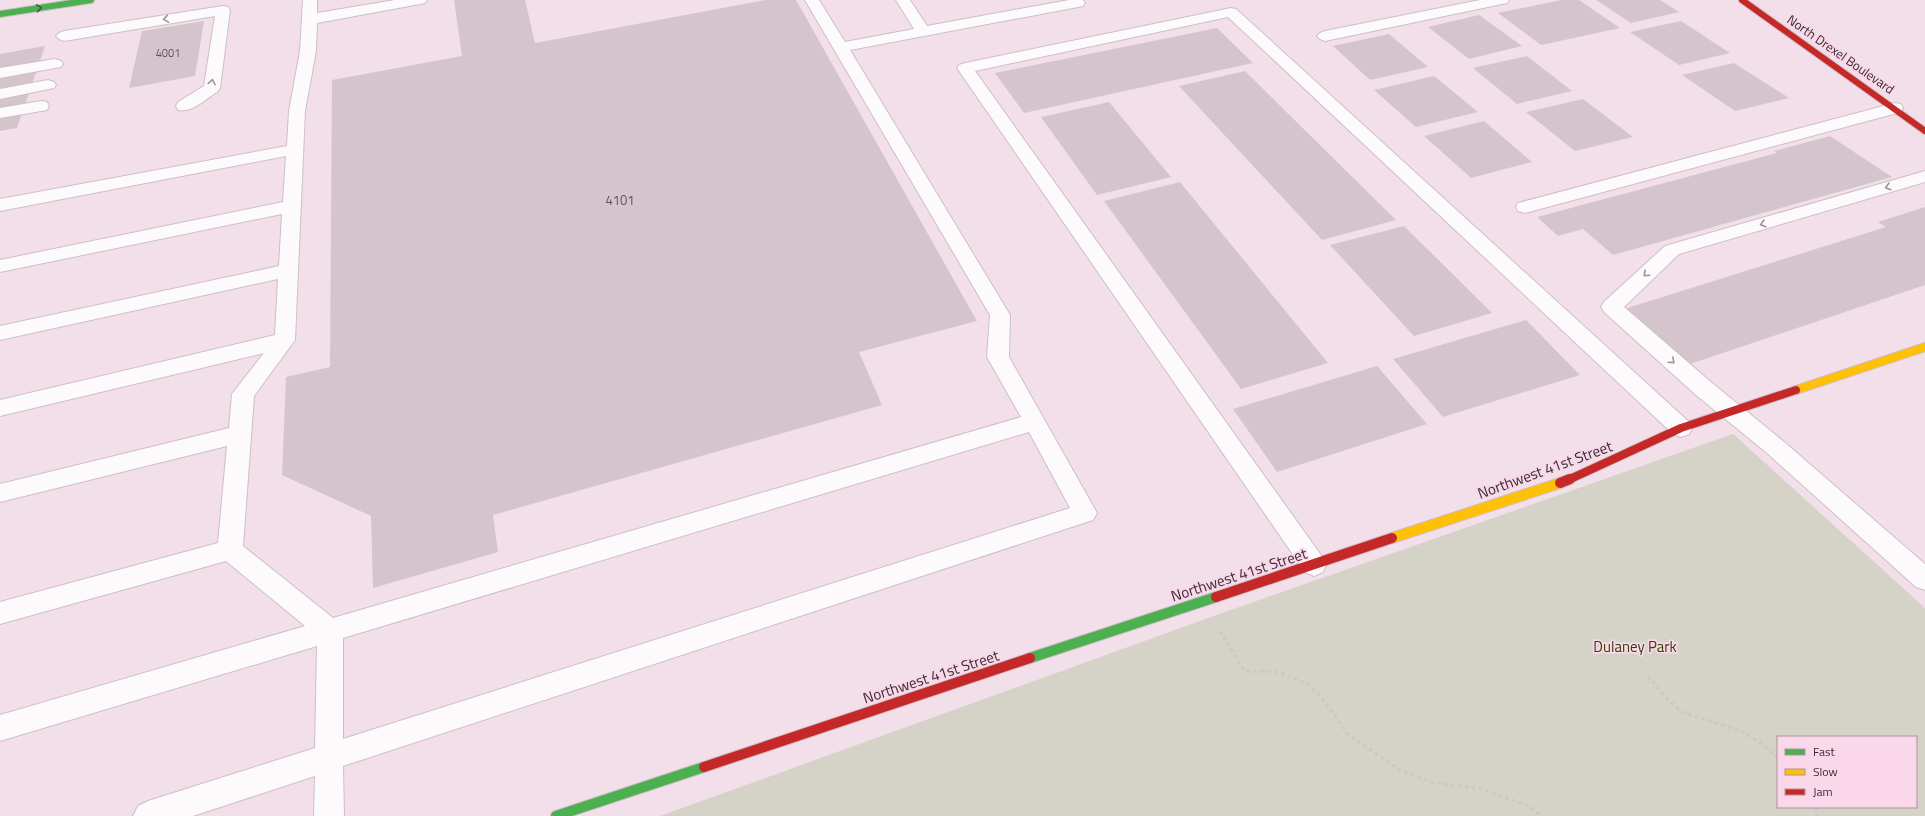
<svg xmlns="http://www.w3.org/2000/svg" width="1925" height="816" viewBox="0 0 1925 816" font-family="'Titillium Web',sans-serif">
<rect width="100%" height="100%" fill="#f2dfe9"/>
<path fill="#d5d2c8" fill-rule="evenodd" d="M1733,434L1925,608V816H660L1211,617ZM1778,737H1916V807H1778Z"/>
<g fill="#d4c5cd">
<polygon points="454,0 525,0 535,43 765,0 796,0 977,321 859,352 882,405 493,515 498,552 373,588 371,516 282,475 286,377 330,367 332,80 462,56"/>
<polygon points="1561,0 1579,0 1620,28 1541,45 1498,13"/>
<polygon points="1596,0 1660,0 1679,12 1631,23"/>
<polygon points="1479,15 1522,46 1469,59 1428,27"/>
<polygon points="204,21 195,76 129,88 142,31"/>
<polygon points="1681,21 1730,53 1679,65 1630,32"/>
<polygon points="1217,28 1253,63 1024,113 995,73"/>
<polygon points="1389,34 1428,67 1370,80 1333,46"/>
<polygon points="45,46 17,128 0,131 0,54"/>
<polygon points="1527,56 1572,91 1517,104 1473,68"/>
<polygon points="1734,63 1789,98 1735,111 1682,75"/>
<polygon points="1245,71 1396,220 1322,240 1179,86"/>
<polygon points="1434,76 1478,112 1416,127 1374,90"/>
<polygon points="1583,99 1633,137 1575,151 1526,112"/>
<polygon points="1109,102 1171,177 1097,195 1041,117"/>
<polygon points="1484,121 1532,162 1471,178 1424,136"/>
<polygon points="1830,136 1892,177 1613,255 1583,229 1558,236 1537,217 1777,153 1774,151"/>
<polygon points="1180,182 1328,363 1241,389 1104,201"/>
<polygon points="1925,207 1925,285 1684,366 1621,310 1886,227 1878,222"/>
<polygon points="1404,226 1492,313 1414,336 1330,245"/>
<polygon points="1526,320 1580,375 1443,417 1393,359"/>
<polygon points="1377,366 1427,424 1277,472 1233,409"/>
</g>
<g fill="none" stroke-linecap="round" stroke-linejoin="round">
<g stroke="#cdbfc7" stroke-width="2">
<g id="lane">
<path d="M303,0H317V13L395,0H427L425,3L420,4L317,23L316,51L305,111L295,340L254,396L243,546L333,618L1021,417L987,357L990,315L805,0H819L845,42L914,29L896,0H910L927,26L1069,0H1083L1085,3L1083,6L1078,7L850,50L1010,315L1009,357L1093,506L1097,513L1093,520L343,766L344,816H314L315,776L193,816H133L138,806L148,801L315,748L317,646L0,741V715L305,626L226,561L0,624V602L218,543L227,446L0,502V484L229,428L232,394L264,353L0,416V400L275,335L278,279L0,340V326L279,266L282,214L0,272V260L283,202L286,156L0,211V199L287,146L289,111L300,51ZM1029,432L1070,508L343,739V638Z"/>
<polygon points="1480,0 1509,0 1507,3 1502,4 1325,41 1320,39 1317,36 1320,33 1325,31"/>
<path d="M223,6L228,7L230,10L220,88L218,91C206,99 192,113 178,110L176,106L178,102L204,86L215,16L64,41L59,39L56,36L59,33L64,31Z"/>
<polygon points="1231,8 1236,9 1689,422 1692,428 1689,434 1681,437 1673,434 1228,17 975,71 1323,558 1326,565 1323,572 1314,576 1305,572 957,68 959,65 965,63"/>
<polygon points="55,59 61,61 63,64 61,67 0,78 0,68"/>
<polygon points="48,80 54,82 56,85 54,88 0,99 0,89"/>
<polygon points="41,101 47,102 49,106 47,110 0,118 0,108"/>
<polygon points="1895,103 1901,104 1903,108 1901,112 1525,213 1518,211 1516,207 1518,203"/>
<polygon points="1925,171 1925,182 1679,254 1624,307 1712,383 1783,441 1925,564 1925,590 1916,587 1767,453 1696,395 1604,312 1601,307 1604,302 1665,246"/>
</g>
</g>
<g stroke="#cdbfc7" stroke-width="8">
<polyline id="fast-far1" points="0,14 91,0"/>
</g>
<g stroke="#cdbfc7" stroke-width="12">
<g id="fast">
<polyline points="1030,658 1216,597"/>
<polyline points="556,816 704,767"/>
</g>
</g>
<g stroke="#cdbfc7" stroke-width="10">
<polyline id="slow-far1" points="1796,390 1925,347"/>
</g>
<g stroke="#cdbfc7" stroke-width="12">
<polyline id="slow" points="1392,538 1560,483"/>
</g>
<g stroke="#cdbfc7" stroke-width="8">
<polyline id="jam-far2" points="1742,0 1925,131"/>
</g>
<g stroke="#cdbfc7" stroke-width="10">
<polyline id="jam-far1" points="1568,480 1681,428 1796,390"/>
</g>
<g stroke="#cdbfc7" stroke-width="12">
<g id="jam">
<polyline points="1560,483 1570,479"/>
<polyline points="1216,597 1392,538"/>
<polyline points="704,767 1030,658"/>
</g>
</g>
<g stroke="#cdc7cb" stroke-width="3" stroke-dasharray="3.5 3.5" stroke-linecap="butt">
<polyline points="1220,631 1244,671 1278,672 1308,684 1326,703 1348,734 1400,770 1434,783 1479,788 1531,807 1541,816"/>
<polyline points="1648,676 1668,700 1682,712 1741,731 1761,743 1778,758"/>
<polyline points="1815,807 1817,816"/>
</g>
<use href="#lane" fill="#fdfafc" fill-rule="evenodd"/>
<use href="#fast-far1" stroke="#4caf50" stroke-width="6"/>
<use href="#fast" stroke="#4caf50" stroke-width="10"/>
<use href="#slow-far1" stroke="#ffc107" stroke-width="8"/>
<use href="#slow" stroke="#ffc107" stroke-width="10"/>
<use href="#jam-far2" stroke="#c62828" stroke-width="6"/>
<use href="#jam-far1" stroke="#c62828" stroke-width="8"/>
<use href="#jam" stroke="#c62828" stroke-width="10"/>
</g>
<defs><path id="oneway-chevron" d="M-2-3.5L2.5 0L-2 3.5" fill="none" stroke-width="1.6" stroke-linecap="round" stroke-linejoin="round"/></defs>
<use stroke="#405a3d" href="#oneway-chevron" transform="translate(39 8) rotate(-9)"/>
<g stroke="#9b9398">
<use href="#oneway-chevron" transform="translate(166 19) rotate(171)"/>
<use href="#oneway-chevron" transform="translate(212 82) rotate(-80)"/>
<use href="#oneway-chevron" transform="translate(1888 187) rotate(164)"/>
<use href="#oneway-chevron" transform="translate(1763 224) rotate(164)"/>
<use href="#oneway-chevron" transform="translate(1646 274) rotate(137)"/>
<use href="#oneway-chevron" transform="translate(1672 361) rotate(42)"/>
</g>
<g text-anchor="middle" stroke-width="3.5" stroke-linejoin="round" paint-order="stroke">
<g font-size="11" fill="#60525a">
<text x="168" y="57">4001</text>
</g>
<g font-size="13" fill="#392c33" stroke="#fad7e9">
<text transform="translate(1841 54) rotate(35)" y="5">North Drexel Boulevard</text>
</g>
<g font-size="13" fill="#60525a">
<text x="620" y="205">4101</text>
</g>
<g font-size="15" fill="#392c33" stroke="#fad7e9">
<text transform="translate(1545 470) rotate(-20)" y="5">Northwest 41st Street</text>
<text transform="translate(1239 575) rotate(-18)" y="5">Northwest 41st Street</text>
<text transform="translate(931 677) rotate(-18)" y="5">Northwest 41st Street</text>
</g>
<g font-size="15" fill="#324204" stroke="#fad7e9">
<text x="1635" y="652">Dulaney Park</text>
</g>
</g>
<rect x="1777" y="736" width="140" height="72" fill="#fad7e9" stroke="#ad93a0"/>
<rect x="1785" y="749" width="20" height="6" fill="#4caf50" stroke="#ad93a0"/>
<text x="1813" y="756" font-size="12" fill="#392c33">Fast</text>
<rect x="1785" y="769" width="20" height="6" fill="#ffc107" stroke="#ad93a0"/>
<text x="1813" y="776" font-size="12" fill="#392c33">Slow</text>
<rect x="1785" y="789" width="20" height="6" fill="#c62828" stroke="#ad93a0"/>
<text x="1813" y="796" font-size="12" fill="#392c33">Jam</text>
</svg>
